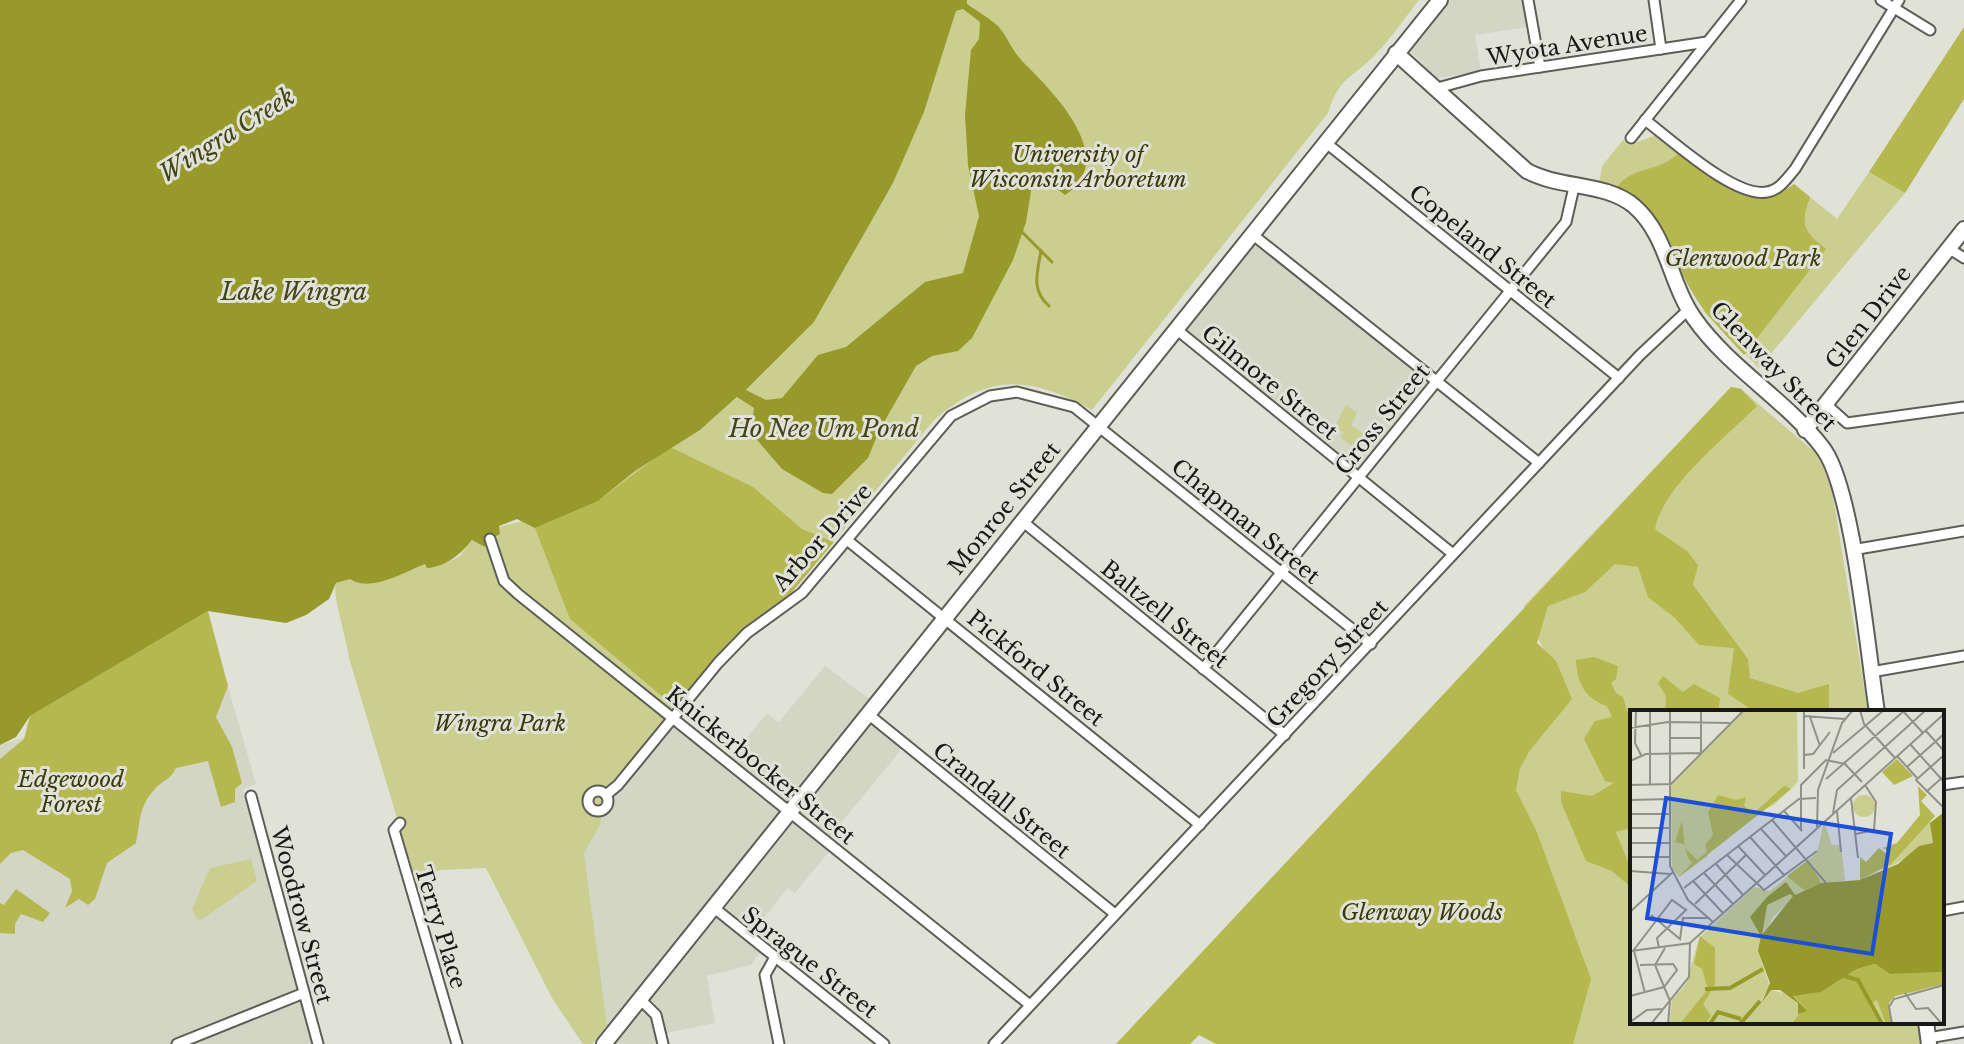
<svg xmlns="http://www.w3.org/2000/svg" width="1964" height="1044" viewBox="0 0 1964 1044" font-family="'Libre Baskerville',serif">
<rect width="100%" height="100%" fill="#e0e1d7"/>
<g fill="#d4d6c5">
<polygon points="1450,0 1523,0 1527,27 1475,35 1481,71 1437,78 1410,51"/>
<polygon points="1252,234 1436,380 1359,476 1176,329"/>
<polygon points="825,666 875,703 868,713 905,745 827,840 834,846 795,893 788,888 748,937 763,949 751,965 707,976 715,1023 667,1033 669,1044 609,1044 584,853 600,825 609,797 673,718 728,760 767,713 779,722"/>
<polygon points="224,673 256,784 243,789 312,1044 0,1044 0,745"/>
</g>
<g fill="#cace8e">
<path d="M967,0H1419C1405,18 1391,38 1375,55C1352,79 1340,75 1328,113L1092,410C1031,376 989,372 934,420L792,592L745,627L610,784L600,825L584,853L607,1025L592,1044H583L552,998L486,868L441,870L415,878L349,658C347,639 332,596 336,583L350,579C371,593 405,572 425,563L435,567L459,557L472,540L485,542L500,534L499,527L598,501L635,471L700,430L754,383L814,322L893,183L924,112L956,10L967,4Z"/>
<path d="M1656,135C1687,155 1722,198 1761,200C1774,201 1785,191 1794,184L1837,219L1869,172L1905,193L1759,368L1705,313L1660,226L1641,204L1599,184L1602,166L1623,140L1630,145Z"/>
<polygon points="1731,387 1741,389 1818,455 1832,490 1868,712 1632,712 1632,1022 1919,1022 1922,1044 1554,1044 1501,780 1564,697 1524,606"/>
<polygon points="1346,405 1357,413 1351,425 1366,436 1356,449 1340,437 1344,432 1334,428"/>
<polygon points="251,859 257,881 201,920 197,919 192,909 210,868"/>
</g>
<g fill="#b5b84e">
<polygon points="1964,27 1964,99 1905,193 1869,172"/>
<path d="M1681,151C1716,181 1750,218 1794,184L1810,197C1800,225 1803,231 1826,249L1744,355C1726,335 1706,316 1692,292C1666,245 1665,219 1616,188C1636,163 1657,175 1681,151Z"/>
<path d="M1731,387L1741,389L1757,406C1726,437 1662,487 1655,529L1687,551L1698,565L1693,585L1748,659L1750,678L1798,693L1829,684V712H1755L1728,694L1734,648L1699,645L1675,618L1648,597L1638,567L1615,564L1585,592L1548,606L1537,643L1556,661L1572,699L1530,750L1520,768L1516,790L1536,830L1591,979L1573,1044H1216L1199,1035L1190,1044H1116Z"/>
<polygon points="670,447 753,487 802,529 834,542 792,592 745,627 676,708 570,619 535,528 598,501"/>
<path d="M208,611L228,686L216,717L232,747L242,783L235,789V802L221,807L208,761L176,768C170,781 162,780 154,790C139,806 140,823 136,843L107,863L95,899L88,905L79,899L65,908L72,891L70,879L23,850L11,853L0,864V759L24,739L30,716Z"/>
<path d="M1594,657L1618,666L1616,679L1611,683L1616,693L1623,697L1632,727V828L1616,832C1624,855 1632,862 1632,888L1612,871L1586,861L1561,802V791L1592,796L1614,783L1605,781L1584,739L1595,721L1612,717L1607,706C1584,698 1577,682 1576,660Z"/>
<polygon points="1663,676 1683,692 1694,684 1720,698 1718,712 1665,712 1666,696 1658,683"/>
<polygon points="16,889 50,913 43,922 21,914 15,924 15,934 0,933 0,903 4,905"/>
</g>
<path fill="#97992b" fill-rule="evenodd" d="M0,0H967V4C977,11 989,18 998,26C1007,36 1012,51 1023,62C1051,90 1121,158 1065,195L1040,176L1032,185L1026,222L1013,260L972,338L958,351L932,356L916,366L879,431L868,458L832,494L823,493L782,469L751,433L754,408L737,397L700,430L635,471L598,501L535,528L517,519L499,526L500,534L485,542V547L472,540C461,554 445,567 427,568L425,564C404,572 371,593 350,579L336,583L329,599L306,615L286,623L208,611L30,716L16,737L0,745ZM963,9L980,22L979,39L971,50L965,115L968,165L979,216L963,273L925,282L846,347L818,355L782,398L766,400L746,390L814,322L893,183L924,112L956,11Z"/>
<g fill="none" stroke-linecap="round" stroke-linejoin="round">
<g stroke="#97992b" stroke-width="3">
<polyline points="1021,231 1052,262"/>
<path d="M1041,251C1037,274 1031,290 1049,306"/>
</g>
<g stroke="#5d5e55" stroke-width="13">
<g id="street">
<polyline points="1528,0 1540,67"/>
<polyline points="1654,0 1661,49"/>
<polyline points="1881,0 1930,30"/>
<polyline points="1434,89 1481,76 1707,42"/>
<path d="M1645,120C1671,139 1734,198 1767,192C1780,190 1787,178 1795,169L1899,0"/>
<polyline points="1631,138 1741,0"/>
<polyline points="1325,142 1619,378"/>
<polyline points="1252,234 1539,463"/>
<polyline points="1950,249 1964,258"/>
<polyline points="1176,329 1453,554"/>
<polyline points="1827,405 1847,423 1964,407"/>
<polyline points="1022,521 1285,735"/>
<polyline points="490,539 504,581 518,594 1030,1005"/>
<polyline points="847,540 1200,825"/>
<polyline points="1852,550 1964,531"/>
<polyline points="1203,669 1566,222 1574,187"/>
<polyline points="1871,672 1964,656"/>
<polyline points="868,714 1115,914"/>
<polyline points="1942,785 1964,782"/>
<circle cx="598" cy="801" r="10"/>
<polyline points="606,795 618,785 718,663 747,633 802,593 951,416 990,396 1017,392 1074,407 1371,644"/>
<polyline points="251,796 318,1044"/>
<polyline points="400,823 394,830 457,1044"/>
<polyline points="713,907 884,1044"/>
<polyline points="1942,911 1964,907"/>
<polyline points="774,959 765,975 779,1044"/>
<polyline points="640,999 656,1015 663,1044"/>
<polyline points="1928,1038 1964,1032"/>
<polyline points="177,1044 304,993"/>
<polyline points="994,1044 1640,355 1689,309"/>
</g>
</g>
<g stroke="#5d5e55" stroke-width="18">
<g id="secondary">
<path d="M1396,53L1527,171C1560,189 1606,182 1634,206C1667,234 1670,284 1694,318C1729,368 1785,399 1822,447C1853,485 1868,655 1877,712"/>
<polyline points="1805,430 1964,229"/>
<polyline points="1926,1022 1929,1044"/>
<polyline points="604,1044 1440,0"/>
</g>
</g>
<use href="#street" stroke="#fff" stroke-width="9"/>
<use href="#secondary" stroke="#fff" stroke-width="14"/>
</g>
<g text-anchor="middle" stroke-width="6" stroke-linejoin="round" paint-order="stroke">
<g font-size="22" fill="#181815" stroke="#e0e1d7">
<text transform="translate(1567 45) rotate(-9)" y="8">Wyota Avenue</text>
<text transform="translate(1483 246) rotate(39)" y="8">Copeland Street</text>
<text transform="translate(1868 317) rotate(-52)" y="8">Glen Drive</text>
<text transform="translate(1774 366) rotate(46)" y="8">Glenway Street</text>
<text transform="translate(1270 382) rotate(39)" y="8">Gilmore Street</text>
<text transform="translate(1382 419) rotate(-51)" y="8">Cross Street</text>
<text transform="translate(1004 508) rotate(-51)" y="8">Monroe Street</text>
<text transform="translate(1246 521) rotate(39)" y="8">Chapman Street</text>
<text transform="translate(822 537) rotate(-48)" y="8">Arbor Drive</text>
<text transform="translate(1165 614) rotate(39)" y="8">Baltzell Street</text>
<text transform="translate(1327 663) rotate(-47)" y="8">Gregory Street</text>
<text transform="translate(1036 668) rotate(39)" y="8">Pickford Street</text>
<text transform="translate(761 765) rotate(39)" y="8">Knickerbocker Street</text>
<text transform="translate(1002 800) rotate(39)" y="8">Crandall Street</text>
<text transform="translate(302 915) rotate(75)" y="8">Woodrow Street</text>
<text transform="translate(441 927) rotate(73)" y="8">Terry Place</text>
<text transform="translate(810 962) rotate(38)" y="8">Sprague Street</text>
</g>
<g font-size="22" font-style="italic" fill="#393a0d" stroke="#e0e1d7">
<text x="1078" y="162">University of<tspan x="1078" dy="25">Wisconsin Arboretum</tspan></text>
<text x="1743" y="266">Glenwood Park</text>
<text x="500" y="731">Wingra Park</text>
<text x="71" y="787">Edgewood<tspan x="71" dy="25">Forest</tspan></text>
<text x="1422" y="920">Glenway Woods</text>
</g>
<g font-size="24" font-style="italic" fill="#434418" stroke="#e0e1d7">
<text transform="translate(227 135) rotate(-32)" y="8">Wingra Creek</text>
<text x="294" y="300">Lake Wingra</text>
<text x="824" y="437">Ho Nee Um Pond</text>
</g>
</g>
<g transform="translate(1630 710)">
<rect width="314" height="314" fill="#e0e1d7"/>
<path d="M115,0H167L168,72L145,94L84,127L76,135L78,146L49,167L42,158L41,75ZM223 96a11 11 0 1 1 22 0a11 11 0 1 1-22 0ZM301,111L303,133L252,161L295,114ZM194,112L202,135H211L215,170L170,182L143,207L128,241L140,277L131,290L141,280L161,285L218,264L314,262L290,281L265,286L259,293L262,314H39L42,290L56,274L69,228L124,177L140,181L187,143Z" fill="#cace8e"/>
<path d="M267,49L283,66L264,75L252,62ZM154,76L161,79L49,167L62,153L58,148L54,134L45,132L52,111L55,138L67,150L77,142L75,135L83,125L78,102L88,85L106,90L116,87L114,96L124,103ZM288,76L297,85L291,91L305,106L261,154L230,170V147L236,152L249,138L258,145L260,142L253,138L267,133L290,105ZM178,150L191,173L174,180L157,166ZM70,226L85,238V275L73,294L81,306L75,314H50L78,279L72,259L64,254ZM245,254L260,264L314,262V274L265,286L259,293L262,314H256L247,290L239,295L250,314H162L174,297L163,285L191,282L227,259Z" fill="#b5b84e"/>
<path d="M314,102V262L260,264L245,254L227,259L191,282L163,286L177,301L168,304V293L150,280H141L132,292L140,273L128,241L131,226L120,207L137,187L156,172L165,185L191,173L230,170L268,154L289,136L303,133L300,113ZM160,184L163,186L132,225L137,195Z" fill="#97992b" fill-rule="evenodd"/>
<path fill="none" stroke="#97992b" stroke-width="4" d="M214,266L228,270L252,314M75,279L100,278L133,259M80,314L88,302L111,309M110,314L130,291"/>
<path fill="none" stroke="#909189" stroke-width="2" d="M6,0L5,33L11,45M40,0V156L58,190L83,212M230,0L234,14L265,48M273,1L293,23M174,6L215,9M180,7L190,36M0,18L38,12L100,13M296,21L314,41M39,28H71M280,34L314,72M203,43L254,0M174,45L183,44L200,22M314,45L286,70L314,98M267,46L288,69M0,51L16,44L71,43V0M277,57L314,24M174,59V0M196,69L275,0M0,75L41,74L114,0M20,75V0M296,82L314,66M221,88L228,148M0,90L40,89M154,101L172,121M207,101L211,142M203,103L207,80L296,0M0,104H40M142,110L196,173M187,117L188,80L212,13L223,0M0,118H40M131,119L156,146M171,120V75L196,50L215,54L232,72M226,124L244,120L246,92L235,75M120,127L155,166M0,133H40M108,136L135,165M97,145L134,180L187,141M0,147H40M86,154L113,185M0,161L40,164M74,163L103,194M63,171L93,203M54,178L169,89L186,88M65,194L116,145M0,202L43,162M21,205L50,229L53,208M52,208H78M29,238L27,228L57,199M35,238L25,255L40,291L38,314M1,241L61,233M3,241L42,190L56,200M4,241L15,283M275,283L286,299L298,298L312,314M0,286L34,277L47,260L43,254L10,255M0,312L17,300L33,299M21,314L59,267L60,233L314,4M262,314L259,297L264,289L314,275"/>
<path fill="#1d4ed8" fill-opacity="0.15" stroke="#1d4ed8" stroke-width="4" d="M36,88L261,124L242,244L17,208Z"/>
<rect width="314" height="314" fill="none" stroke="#181815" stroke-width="4"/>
</g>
</svg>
